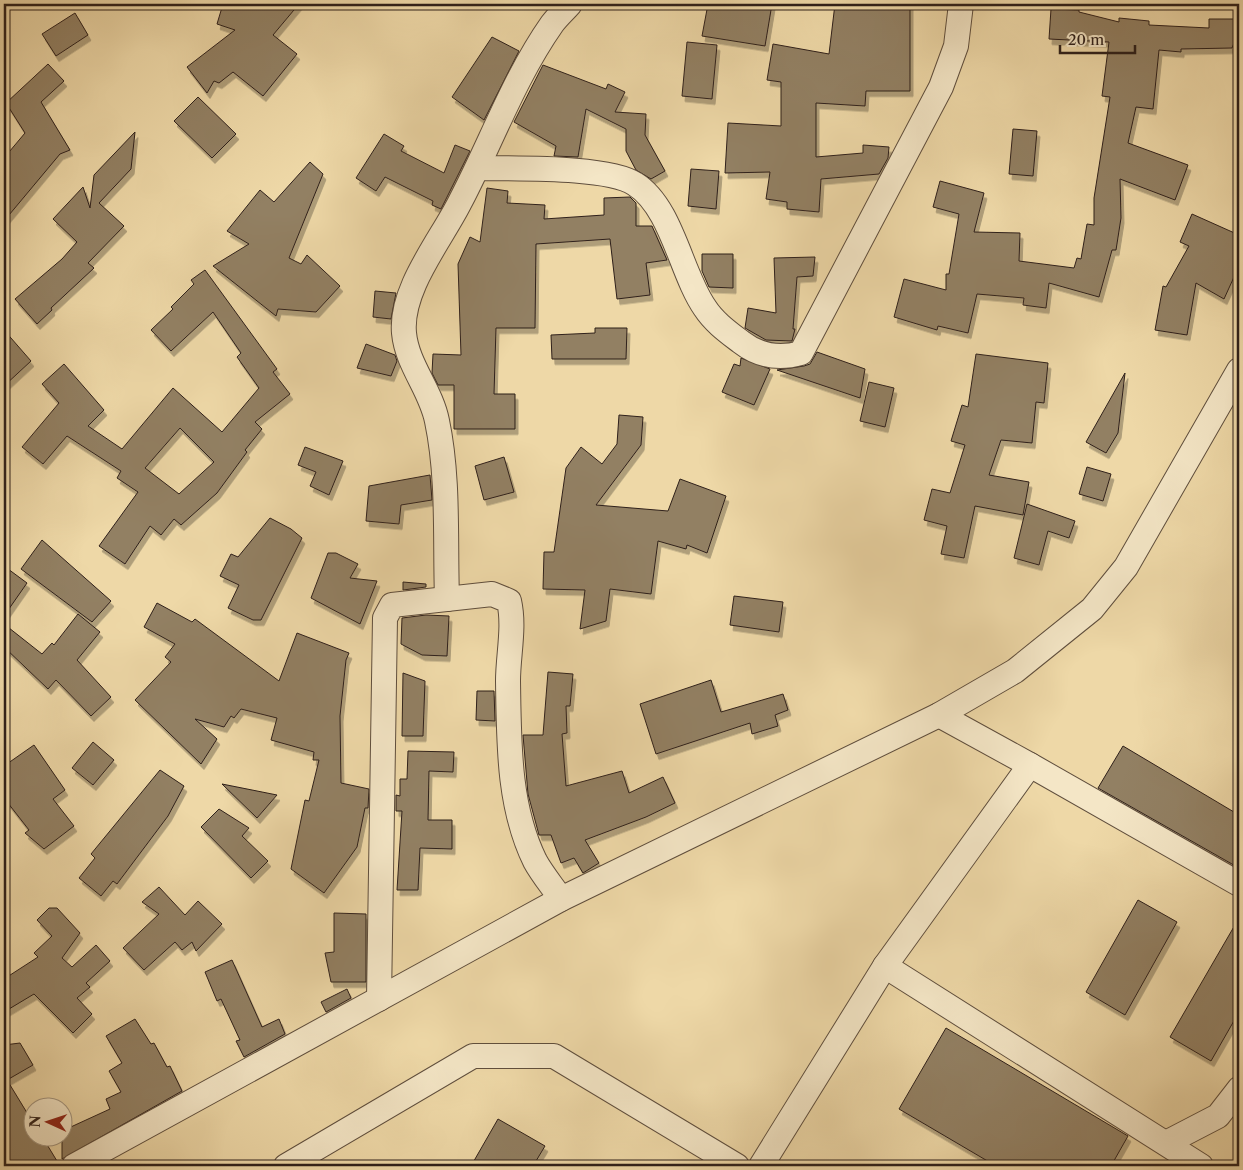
<svg xmlns="http://www.w3.org/2000/svg" width="1243" height="1170" viewBox="0 0 1243 1170" font-family="'Libre Caslon Text',serif">
<defs>
<filter id="shadow"><feDropShadow dx="3" dy="5.5" stdDeviation="0" flood-color="#0004"/></filter>
</defs>
<rect width="100%" height="100%" fill="#eed8a7"/>
<filter id="stains"><feTurbulence type="fractalNoise" baseFrequency=".004" numOctaves="4"/><feColorMatrix values="0 0 0 0 .2 0 0 0 0 .09 0 0 0 0 .02 0 0 0 .5 -.17"/></filter>
<radialGradient id="worn" r=".72"><stop offset=".6" stop-color="#630" stop-opacity="0"/><stop offset="1" stop-color="#630" stop-opacity=".3"/></radialGradient>
<g fill="#928063" stroke="#2f201a" fill-rule="evenodd" filter="url(#shadow)">
<polygon points="223,4 299,4 273,35 297,54 263,96 233,72 219,83 214,81 207,93 187,67 235,30 217,24"/>
<polygon points="708,4 772,4 765,46 702,36"/>
<polygon points="835,4 910,4 910,91 866,91 865,106 816,103 816,157 863,153 863,145 889,147 888,158 879,174 821,179 819,212 787,209 787,202 766,199 770,172 725,173 728,123 781,126 781,82 767,80 773,44 829,54"/>
<polygon points="1051,9 1079,10 1079,12 1119,22 1119,18 1149,21 1149,25 1209,28 1209,19 1236,19 1236,38 1232,48 1181,49 1181,52 1159,50 1153,109 1136,107 1128,143 1188,165 1175,200 1120,179 1121,218 1116,250 1112,250 1099,297 1049,283 1046,308 1023,305 1024,298 977,294 968,333 938,326 937,330 894,317 904,279 946,290 946,274 949,274 959,214 933,207 940,181 984,193 974,232 1020,233 1019,261 1074,268 1077,258 1081,259 1087,224 1094,225 1094,198 1110,97 1102,96 1109,42 1049,39"/>
<polygon points="75,13 88,35 56,56 42,34"/>
<polygon points="492,37 519,51 484,120 452,97"/>
<polygon points="687,42 717,45 712,99 682,96"/>
<polygon points="48,64 64,81 41,102 70,150 60,154 4,221 4,158 25,133 6,103"/>
<polygon points="543,65 606,89 608,84 625,92 615,112 646,114 645,135 665,171 651,179 636,170 626,151 626,129 586,109 578,157 554,156 556,146 514,122"/>
<polygon points="198,97 236,134 212,158 174,121"/>
<polygon points="1013,129 1037,131 1033,176 1009,174"/>
<polygon points="135,132 131,169 99,203 124,226 88,263 94,268 51,308 52,310 37,324 15,299 62,259 77,242 53,219 83,187 90,208 94,175"/>
<polygon points="384,134 404,146 401,151 444,173 455,145 470,151 441,209 432,205 433,201 385,177 376,191 356,178"/>
<polygon points="310,162 323,174 289,258 301,264 307,255 340,286 316,312 278,309 276,316 213,266 249,244 227,231 260,190 274,202"/>
<polygon points="691,169 719,171 716,209 688,206"/>
<polygon points="487,188 508,191 507,203 545,205 544,219 604,215 604,198 630,197 636,203 636,226 652,226 667,260 646,263 650,295 617,299 610,239 536,244 535,328 496,328 494,394 515,394 515,429 454,429 454,385 438,385 432,373 433,354 461,355 458,264 470,237 480,242"/>
<polygon points="1192,214 1239,235 1239,266 1224,299 1196,283 1187,335 1155,330 1163,286 1166,287 1189,246 1180,242"/>
<polygon points="702,254 733,254 733,288 709,287 702,271"/>
<polygon points="815,257 813,276 797,277 793,329 795,329 792,341 766,340 745,328 748,308 776,313 774,258"/>
<path d="M205,270L277,369L273,372L290,394L255,422L262,429L245,450L247,452L217,493L181,525L174,519L161,535L150,526L125,564L99,546L138,492L117,478L121,471L67,436L43,464L22,447L59,403L42,384L64,364L104,410L88,426L122,449L173,388L222,432L259,388L237,357L241,353L213,312L171,351L151,330L173,309L171,307L194,284L191,280ZM180,428L214,462L179,494L145,468Z"/>
<polygon points="375,291 396,293 391,319 373,317"/>
<polygon points="595,328 627,328 626,359 552,359 551,335 595,333"/>
<polygon points="4,330 31,361 4,386"/>
<polygon points="366,344 395,355 397,361 391,376 357,368"/>
<polygon points="817,352 865,369 860,398 777,370 804,366 810,364"/>
<polygon points="976,354 1048,363 1044,403 1036,402 1032,443 1001,440 989,475 1029,482 1023,515 975,506 964,558 941,554 947,526 924,520 932,489 950,493 965,445 951,441 962,405 968,407"/>
<polygon points="741,358 770,369 754,405 722,392 734,364 740,366"/>
<polygon points="1125,373 1118,433 1106,453 1086,442"/>
<polygon points="869,382 894,388 885,427 860,421"/>
<polygon points="619,415 643,417 641,445 596,505 668,511 680,479 726,496 707,553 687,545 686,549 658,541 651,594 610,589 606,621 580,629 585,590 543,589 544,552 554,552 566,468 581,447 602,464 617,444"/>
<polygon points="305,447 343,461 329,495 310,486 316,472 298,465"/>
<polygon points="504,457 514,492 484,500 475,466"/>
<polygon points="1087,467 1111,474 1103,501 1079,494"/>
<polygon points="430,475 432,500 401,505 399,524 366,521 369,486"/>
<polygon points="1027,504 1075,521 1069,538 1048,531 1039,565 1014,558"/>
<polygon points="270,518 291,529 302,538 261,620 253,620 228,608 239,585 220,576 231,554 238,557"/>
<polygon points="42,540 111,601 92,622 21,569"/>
<polygon points="328,553 336,553 358,564 350,578 377,581 360,624 311,598"/>
<polygon points="4,566 27,583 4,616"/>
<polygon points="403,582 426,584 426,587 403,590"/>
<polygon points="734,596 783,602 779,632 730,625"/>
<polygon points="157,603 192,622 195,619 279,681 297,633 349,653 346,660 340,716 341,783 369,789 368,808 365,808 357,847 324,893 291,869 305,800 309,801 319,760 313,760 314,752 271,740 277,718 241,709 234,718 231,716 224,727 195,719 217,739 201,764 135,700 171,662 165,657 175,644 144,627"/>
<polygon points="78,614 100,632 77,660 111,697 91,716 56,680 48,689 4,647 4,624 42,654 52,643 54,645"/>
<polygon points="426,615 449,616 447,656 422,655 401,644 402,618"/>
<polygon points="548,672 573,674 570,706 566,706 567,733 562,734 566,786 622,771 629,793 663,777 675,803 646,817 585,840 599,863 583,873 574,858 561,863 551,835 539,835 528,794 523,735 543,735"/>
<polygon points="403,673 425,681 423,736 402,736"/>
<polygon points="711,680 721,712 783,694 788,710 775,715 778,726 752,734 750,723 656,754 640,704"/>
<polygon points="477,691 494,691 495,721 476,720"/>
<polygon points="93,742 114,760 93,785 72,768"/>
<polygon points="34,745 65,790 53,799 74,826 44,849 25,833 29,830 4,798 4,766"/>
<polygon points="1123,746 1239,815 1239,868 1098,788"/>
<polygon points="408,751 454,752 453,772 429,771 428,820 452,820 452,849 420,848 418,890 397,890 402,811 396,811 396,795 400,796 400,779 407,779"/>
<polygon points="160,770 184,786 168,816 117,884 113,881 101,896 79,878 95,858 91,854"/>
<polygon points="222,784 277,795 257,818"/>
<polygon points="219,809 249,828 242,836 268,861 251,878 201,827"/>
<polygon points="159,887 185,915 198,901 222,924 196,951 192,942 182,950 175,942 144,970 123,948 159,914 142,902"/>
<polygon points="1138,900 1177,922 1125,1015 1086,992"/>
<polygon points="49,908 57,908 80,933 62,958 72,967 96,945 110,961 86,983 90,987 77,998 92,1014 73,1033 34,994 4,1012 4,979 38,957 34,953 52,936 37,920"/>
<polygon points="334,913 366,914 366,982 331,982 325,953 334,952"/>
<polygon points="1239,918 1239,1012 1211,1061 1170,1037"/>
<polygon points="232,960 262,1027 279,1019 285,1034 244,1057 236,1041 240,1040 221,999 217,1001 205,972"/>
<polygon points="347,989 351,998 326,1012 321,1002"/>
<polygon points="135,1019 151,1044 154,1043 167,1067 170,1066 182,1091 62,1159 62,1131 110,1109 106,1099 121,1092 109,1071 122,1063 106,1036"/>
<polygon points="946,1028 1128,1136 1111,1166 996,1166 899,1109"/>
<polygon points="20,1043 33,1065 7,1080 32,1121 32,1138 43,1138 60,1166 4,1166 4,1045"/>
<polygon points="498,1119 545,1146 533,1166 471,1166"/>
</g>
<g fill="none" stroke-linecap="round" stroke-linejoin="round">
<g stroke="#5f4e3d" stroke-width="26">
<g id="minor">
<path d="M478,168C513,169 608,166 635,184C672,207 681,274 705,308C714,322 728,332 741,342C759,356 780,359 801,353L941,87L956,46L961,4"/>
<path d="M447,599C445,540 449,478 437,421C431,390 407,365 404,333C400,289 441,240 460,202C491,143 514,78 552,24C558,16 564,11 570,4"/>
<polyline points="939,715 1030,765 1239,884"/>
<polyline points="885,966 1201,1166"/>
<path d="M379,999L385,618L392,605L492,594L509,601C515,627 508,655 508,681C509,742 508,806 535,861C542,874 553,887 561,899"/>
<polyline points="1166,1143 1218,1116 1239,1089"/>
<polyline points="74,1166 561,899 939,715 1015,671 1092,609 1126,567 1239,370"/>
<polyline points="286,1166 473,1056 554,1056 737,1166"/>
<polyline points="761,1166 885,966 1030,765"/>
</g>
</g>
<use href="#minor" stroke="#f4e6c6" stroke-width="24"/>
</g>
<rect width="1243" height="1170" fill="none" stroke="#eed8a7" stroke-width="20"/>
<rect x="5" y="5" width="1233" height="1160" fill="none" stroke="#2f201a" stroke-width="2.5"/>
<rect x="10" y="10" width="1223" height="1150" fill="none" stroke="#2f201a"/>
<g transform="translate(48 1122) rotate(273)"><circle r="24" fill="#f4e6c6" stroke="#a59781"/>
<path d="M0-4L9 19L0 12L-9 19Z" fill="#8f2418"/>
<text y="-8" font-size="14" font-weight="bold" text-anchor="middle" fill="#2f201a">N</text>
</g>
<path d="M1060 45v8h75v-8" fill="none" stroke="#2f201a" stroke-width="2.5"/>
<text x="1068" y="45" font-size="15" fill="#2f201a" stroke="#f4e6c6" stroke-width="4" paint-order="stroke">20 m</text>
<rect width="100%" height="100%" filter="url(#stains)"/>
<rect width="100%" height="100%" fill="url(#worn)"/>
</svg>
